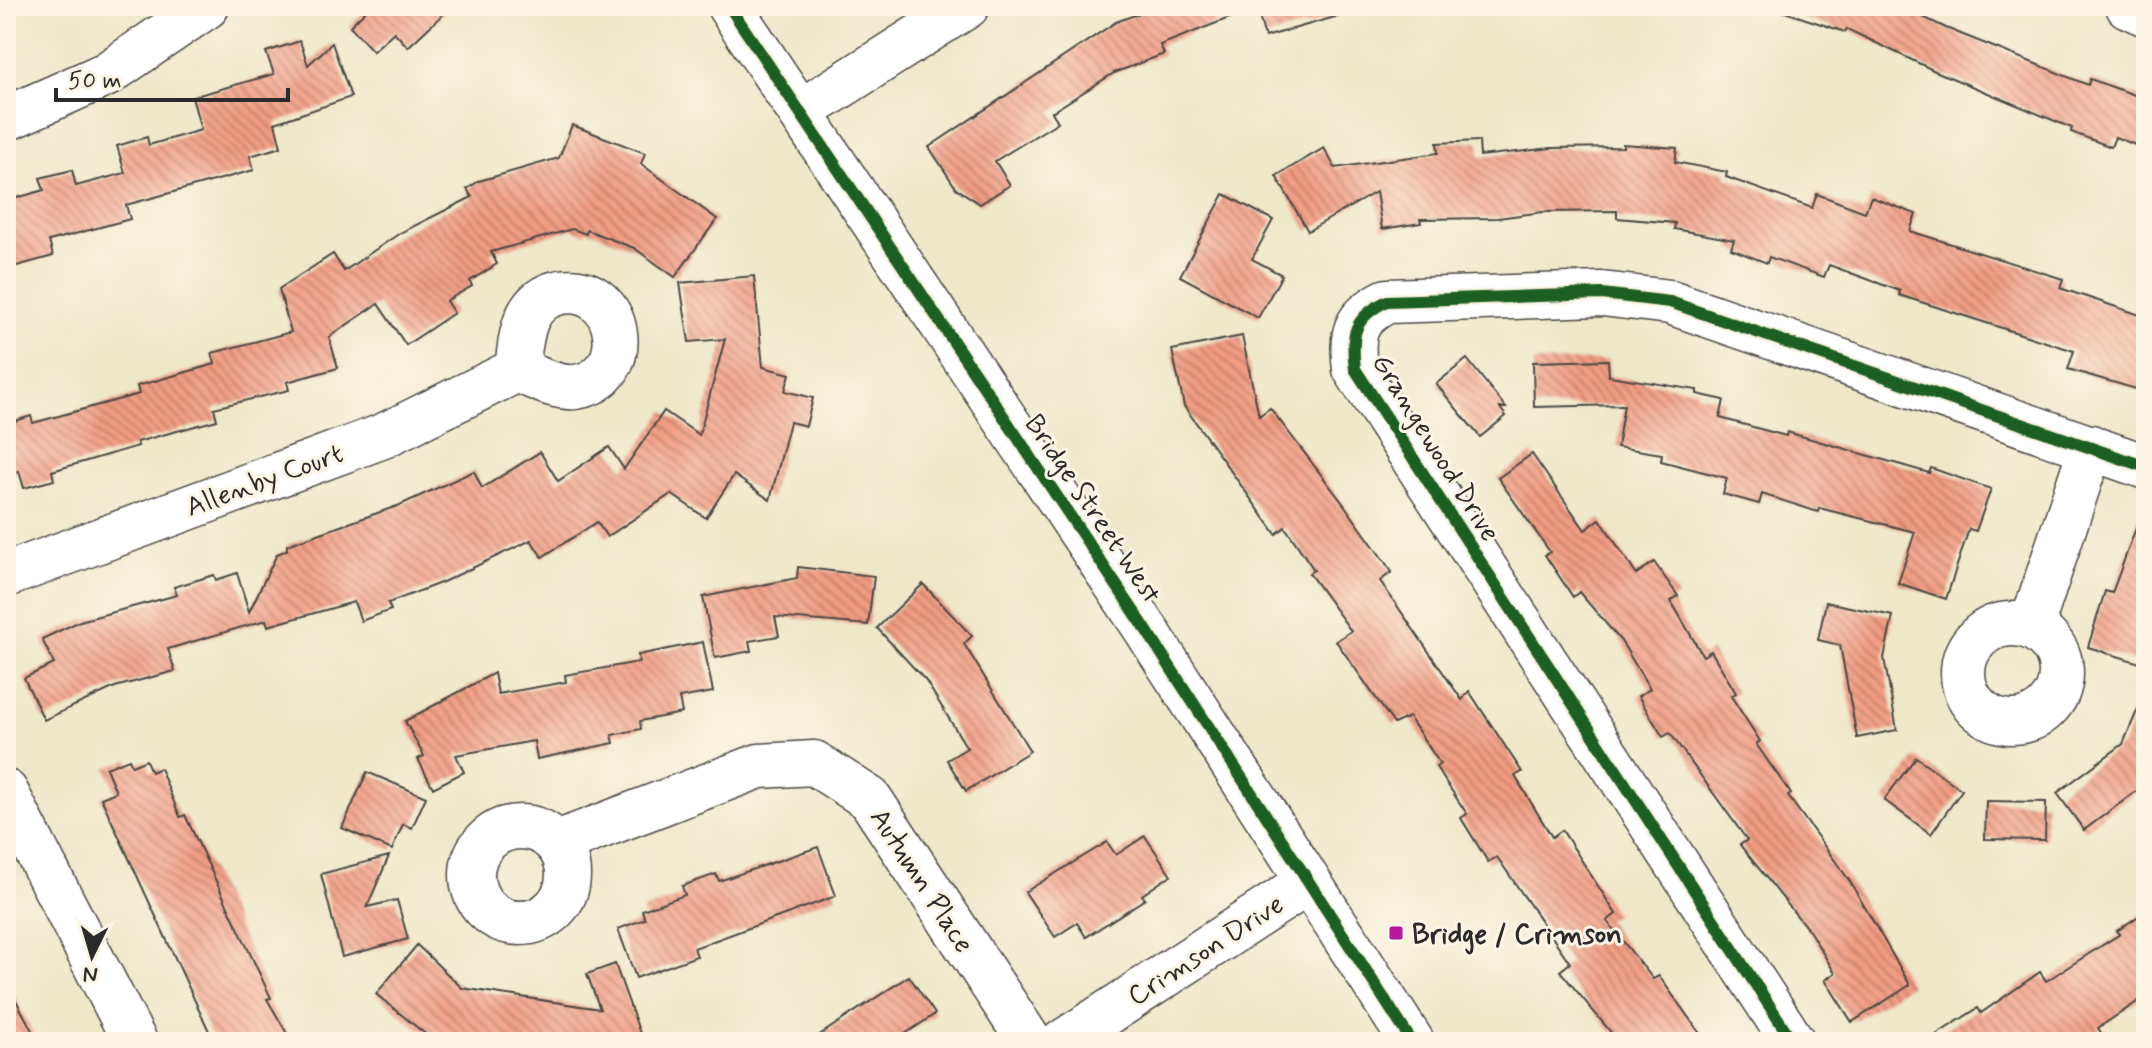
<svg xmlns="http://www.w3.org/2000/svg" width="2152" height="1048" viewBox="0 0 2152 1048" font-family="Mynerve,sans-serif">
<defs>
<pattern id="building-back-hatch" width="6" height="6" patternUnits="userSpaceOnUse" patternTransform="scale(2)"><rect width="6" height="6" fill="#f19c83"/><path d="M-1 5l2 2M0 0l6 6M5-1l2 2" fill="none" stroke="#c37f6b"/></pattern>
</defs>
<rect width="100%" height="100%" fill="#fcf5e5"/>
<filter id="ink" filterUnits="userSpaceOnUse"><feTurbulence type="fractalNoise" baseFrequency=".0125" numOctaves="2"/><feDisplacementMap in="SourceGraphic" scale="16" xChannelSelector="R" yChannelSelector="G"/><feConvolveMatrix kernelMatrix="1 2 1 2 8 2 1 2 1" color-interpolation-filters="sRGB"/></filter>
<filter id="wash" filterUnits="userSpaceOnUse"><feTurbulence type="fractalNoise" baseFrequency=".006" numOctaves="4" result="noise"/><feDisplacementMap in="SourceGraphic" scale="32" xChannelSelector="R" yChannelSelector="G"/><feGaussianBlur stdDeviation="1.8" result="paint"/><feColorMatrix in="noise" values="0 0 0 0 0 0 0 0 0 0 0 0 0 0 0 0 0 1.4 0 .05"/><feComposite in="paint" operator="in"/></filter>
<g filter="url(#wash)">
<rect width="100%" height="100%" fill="#eee7c9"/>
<g id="blocks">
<g fill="url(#building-back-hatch)">
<polygon points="370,6 452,6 408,47 394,32 373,51 350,26"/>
<polygon points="1159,6 1255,8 1160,45 1164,54 1114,73 1052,112 1058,122 995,161 1010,185 980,204 956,188 929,147 1116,22"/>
<polygon points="1256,6 1348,6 1349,13 1265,37"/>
<polygon points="1782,6 1900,6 1946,28 2088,85 2090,79 2146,99 2146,149 2115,137 2111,147 2071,132 2072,128 1935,71 1847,29 1845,32 1782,11"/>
<polygon points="300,41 308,65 332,43 351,97 275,123 281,147 250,156 254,170 126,205 130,219 49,241 53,256 6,269 6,201 44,190 40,178 72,170 76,186 125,173 117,146 147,137 149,145 201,130 192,97 274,74 266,52"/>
<polygon points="572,125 645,153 641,164 717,219 675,277 634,248 587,230 586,234 572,229 491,252 497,264 470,281 472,286 446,301 454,313 406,345 378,304 329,337 338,368 287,382 289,390 214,408 217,420 137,442 138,446 52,471 54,480 24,488 19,471 6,475 6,424 31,416 33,423 139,394 137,386 215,364 212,353 291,332 279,289 333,254 344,271 400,233 472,197 467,189 479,181 559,158"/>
<polygon points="1479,141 1480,156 1552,148 1623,147 1623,144 1677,148 1675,162 1727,172 1726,177 1812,208 1817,194 1865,212 1871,197 1916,214 1910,231 2063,279 2060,288 2146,317 2146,392 2068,369 2074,351 1899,295 1900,291 1829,265 1824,277 1769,257 1767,263 1731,249 1734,240 1674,229 1675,223 1617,218 1617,211 1543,212 1498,218 1420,219 1421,223 1382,229 1376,192 1308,231 1276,176 1324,148 1335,168 1438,153 1437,143"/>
<polygon points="1224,194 1273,220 1252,259 1282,275 1258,318 1180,276"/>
<polygon points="754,276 763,367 790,374 785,391 813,398 806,426 790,422 770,500 734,475 706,518 671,494 607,537 597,522 542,557 531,540 443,582 388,603 391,610 361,621 354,602 268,626 266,620 168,649 175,671 115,687 44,720 24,678 54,664 42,639 80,621 177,595 174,587 214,575 216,580 237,573 249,612 277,554 287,550 287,545 400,505 474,471 482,488 540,452 558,481 609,447 624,469 664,411 699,435 725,339 689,342 680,283"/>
<polygon points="1242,336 1259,416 1270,408 1342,502 1392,572 1380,581 1462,700 1469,691 1522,772 1515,776 1552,837 1562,830 1616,914 1607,921 1653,979 1659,976 1706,1042 1619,1042 1560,971 1570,963 1497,857 1488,862 1461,818 1467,814 1436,767 1440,764 1409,717 1394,724 1336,641 1351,631 1309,573 1314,570 1285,527 1276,534 1184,406 1172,350"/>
<polygon points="1467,359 1506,408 1500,408 1506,416 1480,437 1436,384"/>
<polygon points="1608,360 1609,376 1697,390 1697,394 1724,400 1720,418 1786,436 1787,432 1929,473 1931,468 1991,489 1976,531 1969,529 1946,599 1898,583 1915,532 1819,508 1818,512 1762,494 1759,504 1723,494 1727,478 1661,461 1662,454 1617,447 1624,405 1534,407 1533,362"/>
<polygon points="1532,454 1585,530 1600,519 1636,574 1654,562 1678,596 1671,601 1703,656 1711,651 1736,693 1731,696 1760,741 1756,744 1791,794 1788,796 1849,880 1910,985 1852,1022 1825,980 1835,973 1810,932 1740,845 1747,840 1670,733 1663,737 1638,696 1650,689 1621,641 1579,592 1573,597 1545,555 1550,552 1498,478"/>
<polygon points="2143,509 2146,509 2146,665 2088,647 2105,591 2112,593"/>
<polygon points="798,567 874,576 868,625 775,617 779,636 749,641 751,651 715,658 703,597 797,578"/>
<polygon points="923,584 972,636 964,644 1030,751 966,791 947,760 967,748 926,681 877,628"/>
<polygon points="1826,602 1893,616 1884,658 1897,730 1857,738 1840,645 1818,640"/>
<polygon points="703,642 713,692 679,698 682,713 640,721 641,729 612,735 614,743 537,759 534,741 456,755 464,772 433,788 418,759 424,756 405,721 494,673 498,694 566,682 565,675 639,662 638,655"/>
<polygon points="2146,690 2146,784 2084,830 2057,793 2123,744"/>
<polygon points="1916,757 1962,790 1931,834 1884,800"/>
<polygon points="129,759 132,766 146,760 151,772 160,768 180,817 185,815 271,998 267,999 292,1042 214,1042 101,798 116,792 106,768"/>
<polygon points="367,772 426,797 412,828 403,824 392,850 342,828"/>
<polygon points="1986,801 2046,802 2045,840 1985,839"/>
<polygon points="1145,836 1171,875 1142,895 1145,899 1086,937 1077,923 1055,937 1025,892 1107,842 1116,855"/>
<polygon points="818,847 836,896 694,948 697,956 636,978 618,929 645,919 642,910 685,895 682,886 716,874 719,881"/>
<polygon points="389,856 367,907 397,900 408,939 342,957 321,874"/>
<polygon points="2146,911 2146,996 2098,1028 2101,1033 2087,1042 1925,1042 1978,1008 1981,1013 2040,972 2046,981 2120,934 2117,931"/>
<polygon points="417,945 462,988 600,1009 587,974 615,964 643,1042 435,1042 376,994"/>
<polygon points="909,976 935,1014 893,1042 809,1042"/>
<polygon points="6,981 38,1042 6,1042"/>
</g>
</g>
</g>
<g filter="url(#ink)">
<use href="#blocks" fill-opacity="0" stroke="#484743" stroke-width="2"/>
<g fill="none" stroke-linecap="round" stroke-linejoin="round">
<g stroke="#484743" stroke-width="47">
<g id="minor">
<polyline points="2128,6 2146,14"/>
<polyline points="800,112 967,6"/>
<polyline points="6,119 107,74 207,6"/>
<path d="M6,575L383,436L517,370C535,377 556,389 575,387C638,379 623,282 561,292C522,299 521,338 517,370"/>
<circle cx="2012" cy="673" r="49"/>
<polyline points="2031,627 2091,447"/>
<polyline points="6,792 135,1042"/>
<circle cx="520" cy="875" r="48"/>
<polyline points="557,843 759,766 814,763 870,799 1030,1042"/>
<polyline points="1063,1042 1307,883"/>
<path d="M1793,1042L1355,369C1351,334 1353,318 1387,301L1602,294L1670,302L2146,467"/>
</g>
</g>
<g stroke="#484743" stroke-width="47">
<polyline id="major" points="729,6 1145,628 1412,1042"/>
</g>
<use href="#minor" stroke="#fff" stroke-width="44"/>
<use href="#major" stroke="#fff" stroke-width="44"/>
<g stroke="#fcf5e5" stroke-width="17">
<g id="cycleway">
<polyline points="729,6 1145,628 1412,1042"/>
<path d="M1793,1042L1355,369C1351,334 1353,318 1387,301L1602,294L1670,302L2146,467"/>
</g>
</g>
<use href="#cycleway" stroke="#1b5e20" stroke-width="12"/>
</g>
</g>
<rect fill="#b5179e" stroke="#fcf5e5" stroke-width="3" x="1388" y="925" width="16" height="16" rx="4"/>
<g text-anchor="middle" stroke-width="6" stroke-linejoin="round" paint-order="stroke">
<g font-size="28" fill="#2b2b2b" stroke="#fcf5e5">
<text transform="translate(1437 447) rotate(58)" y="10">Grangewood Drive</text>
<text transform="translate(264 479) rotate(-20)" y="10">Allenby Court</text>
<text transform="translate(1094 508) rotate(56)" y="10">Bridge Street West</text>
<text transform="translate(923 880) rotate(57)" y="10">Autumn Place</text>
<text transform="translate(1205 949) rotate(-33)" y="10">Crimson Drive</text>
</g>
<g font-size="28" font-weight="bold" fill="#2b2b2b" stroke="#fcf5e5" text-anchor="start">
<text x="1412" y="943">Bridge / Crimson</text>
</g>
</g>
<rect width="2152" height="1048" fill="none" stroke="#fcf5e5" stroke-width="32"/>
<g transform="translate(92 956) rotate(185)" stroke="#fcf5e5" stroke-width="6" paint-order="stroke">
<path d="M0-6L14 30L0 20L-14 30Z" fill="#2b2b2b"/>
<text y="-12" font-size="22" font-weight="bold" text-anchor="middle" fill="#2b2b2b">N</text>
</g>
<path d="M56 88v12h232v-12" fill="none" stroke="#2b2b2b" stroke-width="4"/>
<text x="68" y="88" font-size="24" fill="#2b2b2b" stroke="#fcf5e5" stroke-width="6" paint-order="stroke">50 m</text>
</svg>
